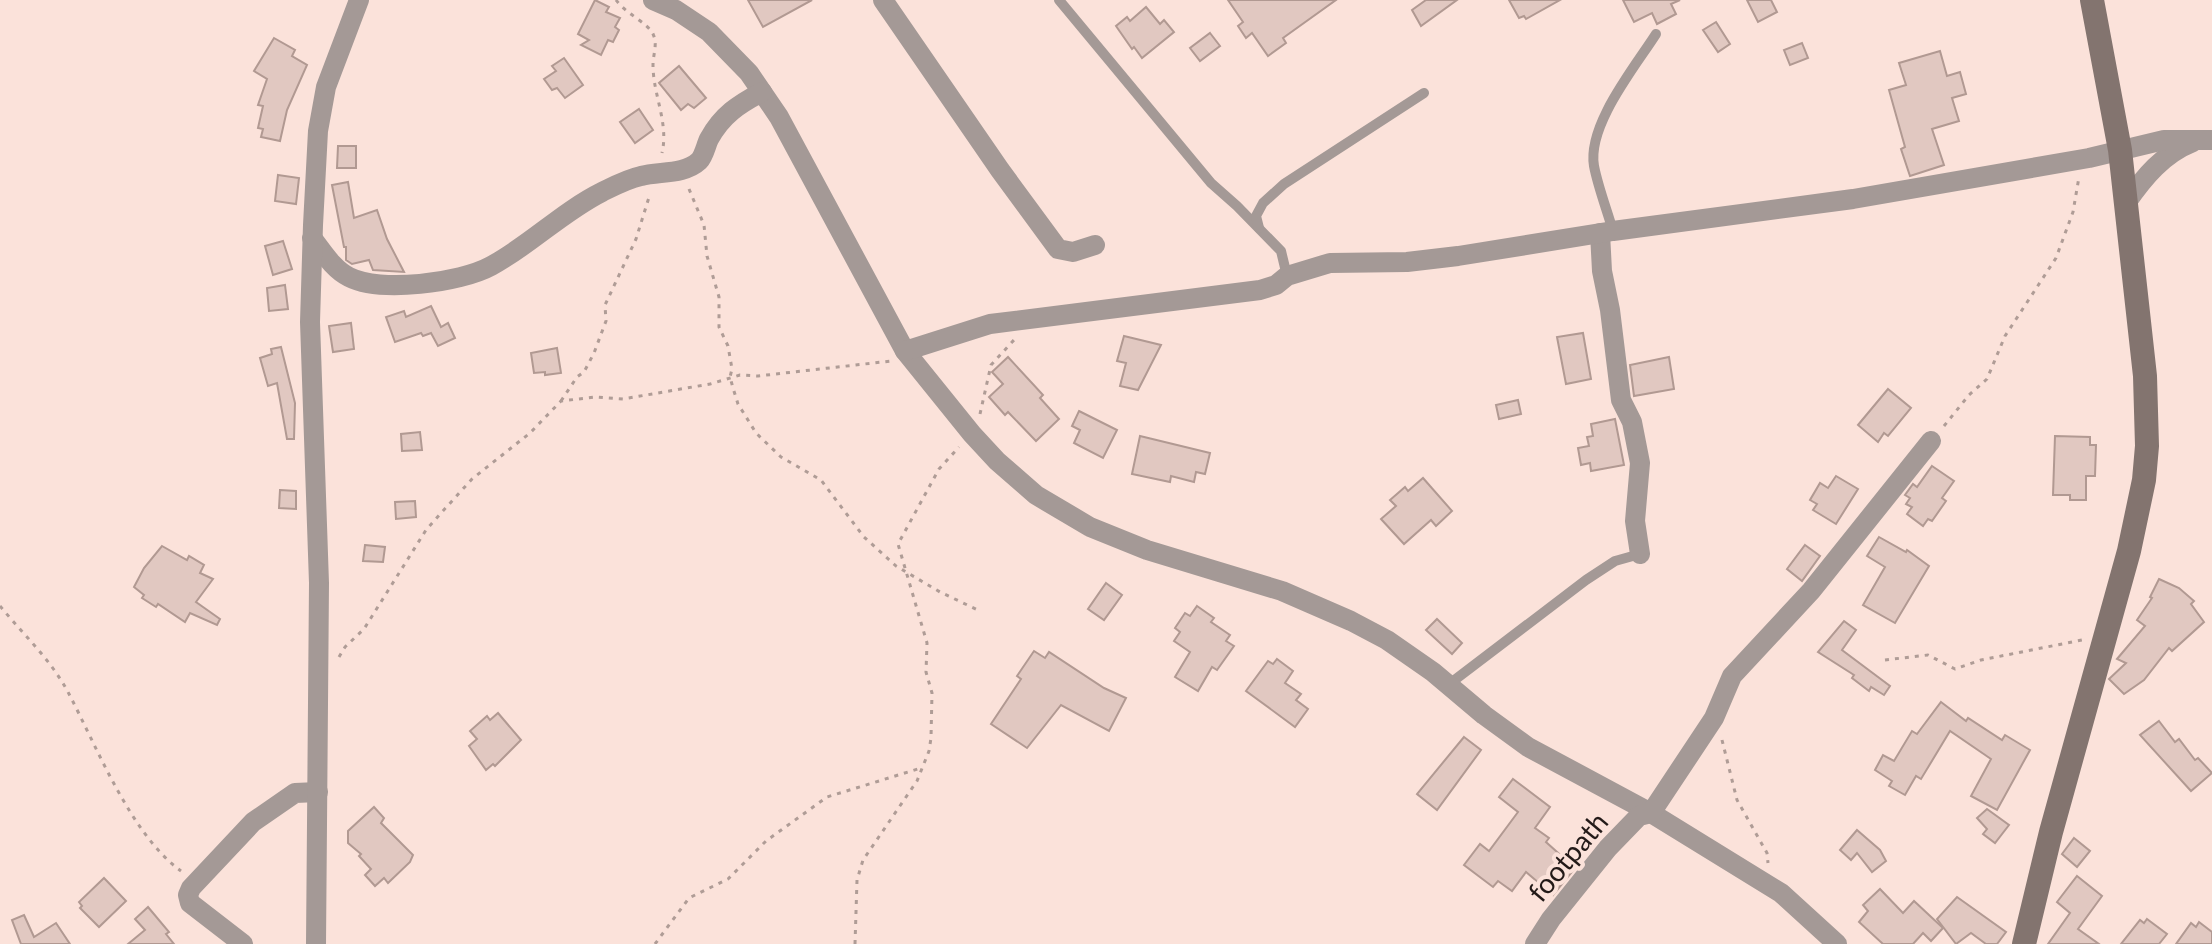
<svg xmlns="http://www.w3.org/2000/svg" width="2212" height="944" viewBox="0 0 2212 944" font-family="Lato,sans-serif">
<rect width="100%" height="100%" fill="#fbe2da"/>
<g fill="#e1c8c1" stroke="#b19992" stroke-width="2">
<polygon points="595,0 609,7 606,12 620,18 615,27 619,30 613,42 608,40 601,55 581,45 589,40 578,34"/>
<polygon points="748,0 812,0 763,27"/>
<polygon points="1228,0 1336,0 1283,38 1286,43 1268,56 1252,33 1246,38 1238,26 1243,22"/>
<polygon points="1426,0 1457,0 1421,26 1412,10"/>
<polygon points="1509,0 1560,0 1526,19 1524,16 1519,18"/>
<polygon points="1623,0 1680,0 1671,4 1676,14 1657,24 1652,13 1634,22"/>
<polygon points="1747,0 1771,0 1777,12 1758,22"/>
<polygon points="1146,7 1160,24 1164,20 1174,32 1142,58 1134,47 1132,49 1116,26 1127,17 1130,21"/>
<polygon points="1716,22 1730,44 1718,52 1703,30"/>
<polygon points="1210,33 1220,46 1200,61 1190,48"/>
<polygon points="274,38 295,50 292,56 307,65 287,110 280,141 261,137 263,129 258,128 263,106 258,105 267,79 254,71"/>
<polygon points="1802,43 1808,58 1790,65 1784,50"/>
<polygon points="1940,51 1947,76 1960,72 1966,94 1952,98 1959,121 1932,129 1944,165 1910,176 1901,149 1905,147 1889,90 1906,85 1899,63"/>
<polygon points="564,58 583,85 565,98 557,88 552,90 544,79 556,71 552,66"/>
<polygon points="679,66 706,98 694,108 688,104 681,110 659,83"/>
<polygon points="639,109 653,130 635,143 620,122"/>
<polygon points="338,146 356,146 356,168 337,168"/>
<polygon points="278,175 299,178 296,204 275,201"/>
<polygon points="348,182 354,218 377,210 387,239 404,272 373,270 369,260 352,264 346,260 346,247 344,247 332,185"/>
<polygon points="283,241 292,269 273,275 265,246"/>
<polygon points="285,285 288,309 269,311 267,288"/>
<polygon points="431,306 441,327 448,323 455,338 438,346 431,333 423,336 421,333 395,342 386,317 404,311 406,317"/>
<polygon points="351,323 354,349 333,352 329,326"/>
<polygon points="1583,333 1591,379 1566,384 1557,337"/>
<polygon points="1124,336 1161,345 1138,390 1120,386 1126,363 1117,361"/>
<polygon points="281,347 295,403 294,439 287,439 277,383 268,386 260,358 272,354 271,349"/>
<polygon points="557,348 561,373 545,375 545,372 534,373 531,353"/>
<polygon points="1008,357 1043,395 1040,398 1059,419 1036,441 1008,412 1005,415 989,397 1003,384 992,372"/>
<polygon points="1669,357 1674,389 1634,396 1630,365"/>
<polygon points="1888,389 1911,408 1888,436 1884,433 1878,442 1858,425"/>
<polygon points="1518,400 1521,414 1499,419 1496,405"/>
<polygon points="1079,411 1117,430 1103,458 1074,443 1080,430 1072,426"/>
<polygon points="1615,419 1624,465 1591,471 1590,463 1581,465 1578,448 1589,446 1587,437 1593,436 1591,424"/>
<polygon points="420,432 422,450 402,451 401,434"/>
<polygon points="1140,436 1210,453 1205,474 1196,472 1194,482 1171,476 1170,482 1132,474"/>
<polygon points="2055,436 2090,437 2090,445 2096,445 2095,476 2086,476 2086,500 2070,500 2070,495 2053,495"/>
<polygon points="1932,466 1954,481 1942,498 1946,501 1932,521 1928,519 1923,526 1907,514 1912,507 1906,504 1910,498 1905,495 1913,484 1917,487"/>
<polygon points="1836,476 1858,489 1836,524 1813,510 1817,504 1810,500 1820,483 1828,488"/>
<polygon points="1423,478 1452,511 1436,526 1431,520 1404,544 1381,519 1396,506 1390,500 1405,487 1408,491"/>
<polygon points="280,490 296,491 296,509 279,508"/>
<polygon points="415,501 416,517 396,519 395,502"/>
<polygon points="1879,537 1906,552 1907,550 1929,566 1895,623 1863,605 1885,567 1867,556"/>
<polygon points="365,545 385,547 383,562 363,561"/>
<polygon points="1805,545 1820,556 1802,581 1787,569"/>
<polygon points="162,546 187,560 189,556 204,565 200,573 213,579 196,602 220,619 217,625 190,613 185,622 158,604 156,607 142,598 144,595 134,587 144,568"/>
<polygon points="2159,579 2179,588 2194,601 2191,604 2204,622 2172,651 2169,648 2144,680 2124,694 2109,679 2126,663 2117,659 2145,626 2137,620 2152,598 2150,597"/>
<polygon points="1106,583 1122,595 1104,620 1088,609"/>
<polygon points="1197,606 1214,618 1211,622 1230,635 1226,641 1234,646 1217,670 1212,667 1198,691 1175,677 1190,652 1174,641 1180,632 1175,628 1185,613 1190,616"/>
<polygon points="1437,619 1462,643 1452,654 1426,630"/>
<polygon points="1844,621 1856,630 1842,650 1890,686 1884,695 1871,687 1869,691 1852,678 1854,675 1818,652"/>
<polygon points="1034,651 1045,658 1049,652 1104,688 1126,698 1109,731 1061,705 1027,748 991,724 1021,679 1017,676"/>
<polygon points="1277,659 1293,671 1285,683 1301,694 1296,700 1308,709 1295,727 1246,691 1268,661 1273,664"/>
<polygon points="1941,702 1966,721 1968,718 2002,740 2005,735 2030,750 1997,810 1971,796 1991,759 1950,731 1921,779 1916,776 1905,795 1889,786 1892,781 1875,770 1883,755 1894,761 1912,731 1917,734"/>
<polygon points="498,713 521,740 495,766 493,764 486,770 469,746 477,739 470,731 487,716 490,720"/>
<polygon points="2159,721 2175,742 2179,739 2195,760 2198,758 2212,773 2191,791 2140,735"/>
<polygon points="1464,737 1481,750 1437,810 1417,794"/>
<polygon points="1513,779 1550,807 1535,828 1549,838 1546,842 1575,868 1553,895 1526,872 1512,891 1498,881 1493,887 1464,865 1480,844 1489,851 1518,812 1499,797"/>
<polygon points="374,807 384,818 381,823 413,855 410,862 388,883 384,878 375,886 365,875 371,869 359,856 361,854 348,843 348,831"/>
<polygon points="1987,809 2009,825 1995,843 1983,834 1987,829 1977,818"/>
<polygon points="1857,830 1880,850 1886,861 1872,872 1857,853 1851,860 1840,850"/>
<polygon points="2074,838 2090,851 2077,867 2062,854"/>
<polygon points="2077,876 2102,896 2078,929 2099,944 2048,944 2070,913 2057,902"/>
<polygon points="104,878 126,901 99,927 80,908 82,906 79,902"/>
<polygon points="1880,889 1903,913 1914,901 1943,928 1931,941 1923,933 1913,944 1883,944 1859,922 1868,911 1863,905"/>
<polygon points="1957,897 2006,932 1997,944 1986,944 1971,933 1956,944 1937,919"/>
<polygon points="148,907 169,932 166,934 174,944 128,944 145,930 135,919"/>
<polygon points="24,915 34,937 56,923 70,944 21,944 12,920"/>
<polygon points="2147,919 2167,934 2159,944 2121,944 2140,920 2144,923"/>
<polygon points="2199,922 2212,932 2212,944 2176,944 2191,923 2196,927"/>
</g>
<g fill="none" stroke-linecap="round" stroke-linejoin="round">
<g stroke="#af9c96" stroke-width="3" stroke-dasharray="4 6" stroke-linecap="butt">
<path d="M616,0C626,14 648,23 653,34C658,44 653,54 653,65C653,95 669,123 662,153"/>
<polyline points="689,189 704,225 707,256 719,297 719,327 728,346 732,369 730,377 733,388 738,404 756,433 781,457 821,480 864,537 896,566 940,592 980,611"/>
<polyline points="561,401 577,377 584,372 594,353 606,321 605,305 636,239 650,194"/>
<polyline points="980,414 991,365 1014,340"/>
<polyline points="1944,426 1969,395 1987,379 2005,336 2056,258 2073,212 2079,177"/>
<path d="M0,606C23,634 51,660 68,692C97,747 131,835 181,871"/>
<polyline points="339,657 345,647 364,629 426,530 442,512 472,479 530,433 561,401 596,397 623,399 710,384 740,375 758,376 891,361"/>
<polyline points="1885,660 1928,655 1955,669 1981,660 2082,640"/>
<polyline points="1722,740 1737,800 1767,853 1768,863"/>
<polyline points="655,944 689,898 728,879 766,841 827,797 921,768"/>
<polyline points="855,944 857,880 863,860 917,781 929,751 931,738 932,693 926,672 927,643 898,544 939,469 959,447"/>
</g>
<g stroke="#a49996" stroke-width="10">
<polyline points="1059,0 1211,183 1237,206 1281,251 1287,276"/>
<polyline points="1259,228 1256,216 1263,203 1284,184 1424,93"/>
<path d="M1613,231C1607,210 1598,187 1594,166C1587,125 1635,67 1656,34"/>
<polyline points="1448,685 1586,580 1615,561 1640,554"/>
</g>
<g stroke="#a49996" stroke-width="20">
<polyline points="653,0 676,10 709,32 749,73 779,117 905,351 972,434 997,461 1036,495 1090,527 1147,550 1282,591 1351,621 1387,640 1433,672 1484,715 1528,747 1651,813 1781,893 1837,944"/>
<polyline points="883,0 1000,170 1058,249 1073,252 1095,245"/>
<path d="M2126,203C2144,177 2163,154 2193,142"/>
<polyline points="1600,233 1602,271 1610,310 1621,400 1632,422 1640,463 1635,521 1640,554"/>
<path d="M312,238C323,252 333,269 349,277C380,293 460,283 491,266C530,245 562,212 602,192C614,186 627,179 641,176C659,171 684,175 699,161C704,156 706,145 709,139C722,115 739,104 762,92"/>
<polyline points="905,351 990,324 1260,290 1276,285 1287,276 1330,263 1407,262 1458,256 1613,231 1853,199 2089,158 2164,140 2212,140"/>
<polyline points="243,944 190,903 188,895 191,888 253,822 295,793 318,792"/>
<polyline points="316,944 319,583 310,322 313,225 318,131 326,87 359,0"/>
<polyline points="1535,944 1551,919 1608,848 1639,816 1651,813 1714,718 1732,676 1811,591 1931,441"/>
</g>
<polyline stroke="#83746f" stroke-width="24" points="2024,944 2051,832 2129,551 2144,480 2147,446 2145,376 2120,150 2092,0"/>
</g>
<g text-anchor="middle" stroke-width="8" stroke-linejoin="round" paint-order="stroke">
<g font-size="28" fill="#231a18" stroke="#fbe2da">
<text transform="translate(1568 857) rotate(-50)" y="10">footpath</text>
</g>
</g>
</svg>
